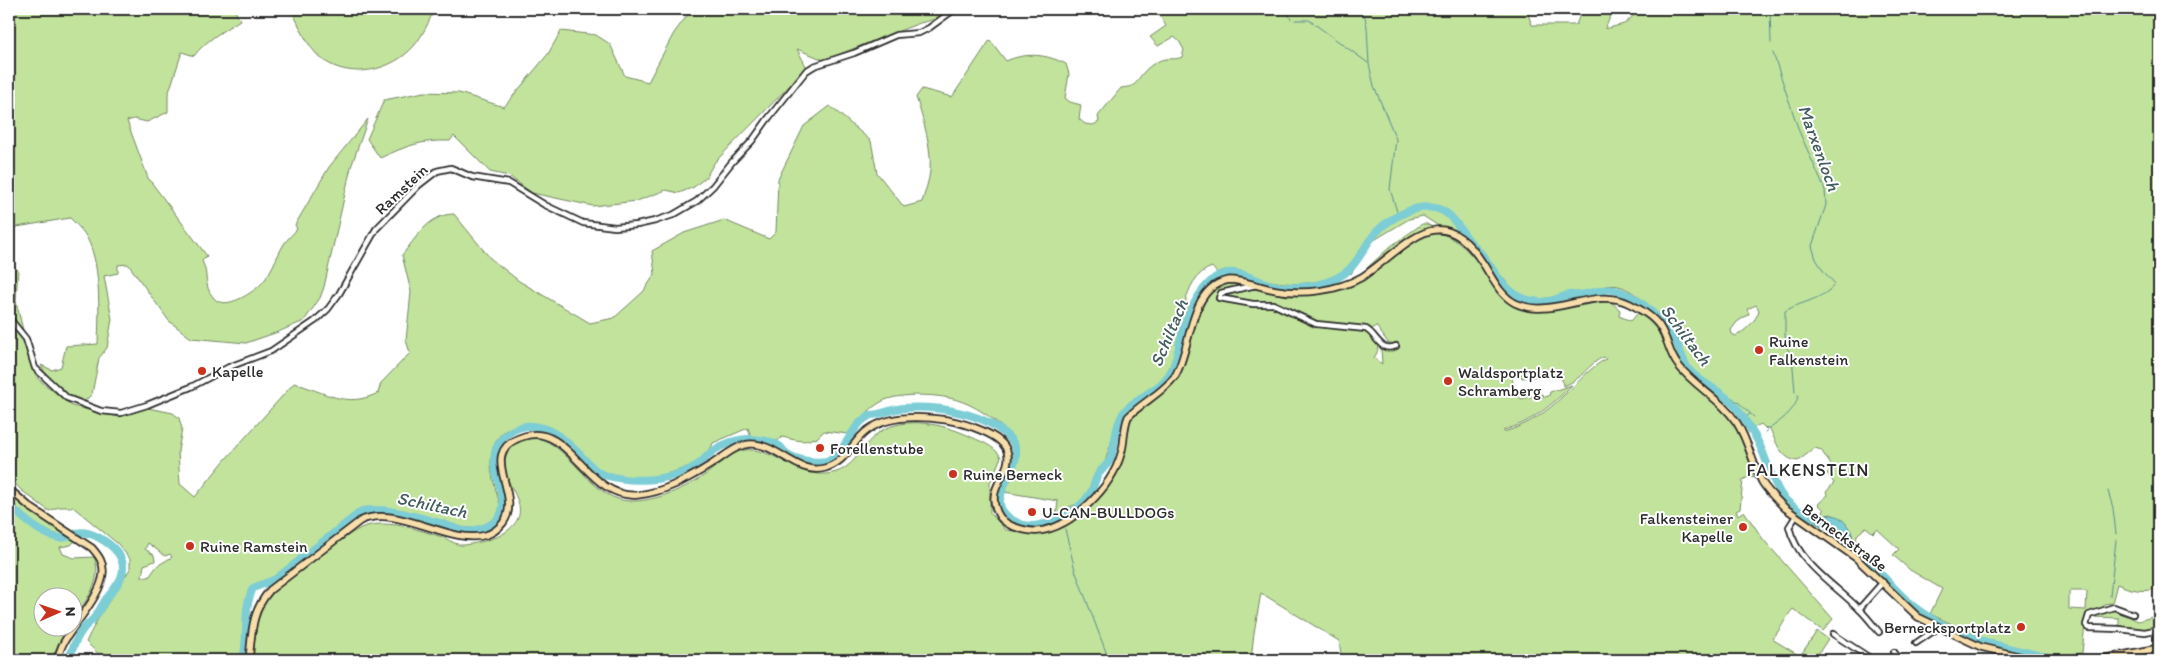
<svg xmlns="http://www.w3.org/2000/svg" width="2168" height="669" viewBox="0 0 2168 669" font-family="Itim,sans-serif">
<rect width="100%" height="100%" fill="#fff"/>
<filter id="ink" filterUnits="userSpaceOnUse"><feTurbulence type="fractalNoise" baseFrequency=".02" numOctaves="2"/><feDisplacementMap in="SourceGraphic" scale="10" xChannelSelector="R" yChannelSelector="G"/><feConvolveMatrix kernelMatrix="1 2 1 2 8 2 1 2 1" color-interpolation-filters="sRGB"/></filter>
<g filter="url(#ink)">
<g fill="#c1e39c" stroke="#768764" fill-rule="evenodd">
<path d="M9,9H234L240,20C223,31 206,40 194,56L182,52L168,95V112L147,122L134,119L127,121L148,178L207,256L202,261C209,274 203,285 213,297C223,311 247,296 258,287C270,277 276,257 284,244C287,239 293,234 297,229L295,225L329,167L368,119L351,167L324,287L320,298L304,321L278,332L246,343L191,338L169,321L128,264L118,265V273L104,276L112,319L107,348L99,358L92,394L84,402C65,395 49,384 41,365L52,370L61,367L66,346L98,344C99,313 102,259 84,233C80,228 75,223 70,218L11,228L9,232Z"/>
<path d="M291,9H434C429,22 423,35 414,46C392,71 351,80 323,60C307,48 300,26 291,9Z"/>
<path d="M692,9H959L953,15L920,23L824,60L797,49L807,68L714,163L706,177L694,187L679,193L666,190L637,201L593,206L532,193L509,176L490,172L454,136L450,141C420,140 407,146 380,158L367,139L384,100L424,92L459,93L504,107L548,54L561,31L596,35L610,44L625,76L648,82L674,33Z"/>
<path d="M1156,9H1526L1532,25H1576L1582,9H1610L1611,15L1605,29L1624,24L1641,9H2159V588C2145,593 2130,590 2117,584L2112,603L2104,604V609L2086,614L2082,653L2056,656L1991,642L1930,614L1942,589L1910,570L1893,555L1899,549L1877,529L1873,533L1866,527L1857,535L1855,545L1851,531L1831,514L1822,516L1824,510L1818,504L1828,495L1826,492L1834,483L1827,473L1833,468L1821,450L1815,448L1798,461C1780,459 1776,441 1769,427L1766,429L1761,424L1753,428L1736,407L1738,405L1733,398H1731C1717,387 1700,379 1689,366C1681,357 1681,344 1675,335C1664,319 1640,294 1622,287C1609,282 1594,290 1581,293C1576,294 1571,292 1566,293C1527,307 1514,295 1492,263C1484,252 1473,243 1464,232L1461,235L1440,227L1423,216L1409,219L1371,242L1351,274L1344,270C1320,287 1286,286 1258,278C1243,274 1233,265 1217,273L1212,267C1196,272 1188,289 1185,304L1191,308L1180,334L1170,370L1156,387L1121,411L1105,462L1081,503L1069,507L1062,517H1056L1058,501L1004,492C1006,478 1022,464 1018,449C1012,430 979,407 960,401C942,394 898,392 881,402C868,409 858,423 848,434L824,431L816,439L813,438C805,444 792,439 782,437L776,442L751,437L748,428L713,443C709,457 692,466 679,470C660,477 619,483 601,471C587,462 578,446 565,437C536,417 493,418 491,461C490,476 498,494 501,510C492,524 481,528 465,528C432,519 395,503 360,510L273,577L252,586C238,612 248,633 241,660H105L86,642C98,616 114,593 130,569V559L118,544L73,507H59L49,511L21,490L9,477V263L18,270L16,301L29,355L37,378L72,406L119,417L148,408L173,413L179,418L182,429L178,451L180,484L195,497L224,461L294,383C325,392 346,409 378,393L381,383L410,353L406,340L411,292L402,255C416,238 429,214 454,214L490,258L519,281L590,323L614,318L643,292L655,274L652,251L684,233L724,220L769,239L776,232L778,179L804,126L830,106L871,141L877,173L904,207L922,202C925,192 929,181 930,171C932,146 923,120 916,97L922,89L952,97L990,40L1006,61C1027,52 1046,54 1066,64L1069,74L1065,98L1070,102L1081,105L1079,119L1085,124L1093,125L1099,122L1098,116L1121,88C1140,86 1134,82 1145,71C1149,66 1160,59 1166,59C1172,58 1175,60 1182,57L1184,50L1179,41L1174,37L1158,46L1150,37L1166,26ZM1756,305L1759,310C1757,320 1745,331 1736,336L1732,334L1731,330L1737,322L1749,314L1747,309ZM148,543L165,556L170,554L172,557L157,566L149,577H142L144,565L155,561L154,555L145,549ZM2071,591H2085L2087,592L2086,610L2069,609V593Z"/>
<polygon points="1422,224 1427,224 1432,227 1407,239 1369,269 1367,268 1391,246"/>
<path d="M1436,232C1479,242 1494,302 1523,309C1551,315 1581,304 1610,301L1620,310L1619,316L1631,321L1638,313L1648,320L1660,333L1675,366L1708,395L1734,421L1758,478L1748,477L1743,480L1740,509L1736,511L1738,515L1744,511L1763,539L1833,619L1823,631L1793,609C1784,619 1781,630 1772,639L1800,656L1817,631L1828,639L1814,660H1342L1339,641L1261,593L1254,633L1251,660H252L259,610L265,600C290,577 317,555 346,537C352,533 359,528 366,526C390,520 416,529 439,536C446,538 453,543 460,545C467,546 494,539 501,535C546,508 493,484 507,454C510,447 517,442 524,439C559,428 584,489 618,499C644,507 683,490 705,475C718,466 727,452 744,450C771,447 792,472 819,474C855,476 857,447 881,431C905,416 943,424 967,435C979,441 994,445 1001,457L990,483V513L1006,530C1016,531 1030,535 1040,533C1049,531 1061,529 1069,524C1089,512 1115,479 1123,457C1128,445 1124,431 1131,420C1141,403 1168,392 1180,373C1193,351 1197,282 1232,282C1238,282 1245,285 1251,286L1247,290C1259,287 1268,292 1280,293C1306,297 1332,293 1356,283C1386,271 1404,241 1436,232ZM1376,326L1389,344L1385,348H1381L1382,364L1374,358C1382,346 1376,343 1368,332ZM1604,357L1606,359C1589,368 1578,383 1564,395C1547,412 1528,425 1504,432V430C1531,423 1553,404 1572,385L1550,392L1549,396L1544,397L1543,394L1521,399C1515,392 1513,385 1512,376L1520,373L1522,378L1561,373L1563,386C1583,380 1588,363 1604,357Z"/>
<path d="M9,494L28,510L75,541L71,545L60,547L63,554L74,558L94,557C104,581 85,601 73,621L72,596H42V626L69,627L58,644L52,660H9Z"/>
<path d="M2113,609L2138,621L2159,615V628C2145,631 2133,629 2119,626V618L2091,617Z"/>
</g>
<path fill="#7ccdd5" stroke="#5c8c91" d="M1803,509L1816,518C1832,512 1841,514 1850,530C1852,534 1852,540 1855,545L1852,549L1825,528L1803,516L1801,513Z"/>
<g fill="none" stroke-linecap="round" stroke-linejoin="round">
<g stroke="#5c8c91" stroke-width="1">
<polyline points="1270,9 1288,14 1291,19"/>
<polyline points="1359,9 1365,17 1367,27 1369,64 1374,86 1396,139 1390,189 1398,215"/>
<polyline points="1770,9 1771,43"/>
<polyline points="1295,20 1309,20 1368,63"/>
<path d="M1773,53L1799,131L1825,190L1826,205L1812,246L1816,259L1824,272L1835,284C1823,300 1802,301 1785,311V335L1787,348L1792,356L1795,392"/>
<polyline points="1730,400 1737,401 1754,417"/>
<polyline points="1744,419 1750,414"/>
<path d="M1765,432C1777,423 1797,411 1798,395"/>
<polyline points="2108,491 2113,508 2116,534"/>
<polyline points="1065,529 1075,570 1109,660"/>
<polyline points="2110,596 2116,540"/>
</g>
<g stroke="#7ccdd5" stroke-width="8">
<path d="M9,504C22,518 40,534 59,538C67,539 70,535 77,533C89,529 110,543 117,552C131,570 118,585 106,599C102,605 99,612 94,618C91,622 86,625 83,629C76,638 72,649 69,660"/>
<path d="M1845,542C1872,560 1888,585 1912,605C1950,636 2001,647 2047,657"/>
<path d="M243,660C249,636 242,611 253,588L276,579L362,511C389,507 417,517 443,524C450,526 458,530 465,531C475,532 489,527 497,520C517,498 478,465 503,438C509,432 517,427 526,426C551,424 571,445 586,461C591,466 597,473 604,475C632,483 674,482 699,464C704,460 708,454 713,451C723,444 737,439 749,439C757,439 770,441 778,445C782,447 783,451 786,453C797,461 817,464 830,460C840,456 851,433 858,425C861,421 866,418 870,415C881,415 891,409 903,408C938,406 988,412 1012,441C1031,466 975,500 1014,521C1022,526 1031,527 1040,525C1059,522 1081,509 1091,492C1094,486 1095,479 1099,473C1103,467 1109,465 1111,457C1116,443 1115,423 1125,411C1138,395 1161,391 1171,371C1177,361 1178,349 1181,338C1185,320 1195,297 1209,283C1230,262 1249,279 1272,285C1294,290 1327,287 1345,273C1357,264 1362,251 1370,240C1383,221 1412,204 1435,208C1450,211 1457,225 1465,235C1470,243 1477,249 1483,256C1496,273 1504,292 1525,299C1541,305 1551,301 1565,296C1577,293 1567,296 1579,295C1602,292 1607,283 1632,297C1648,306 1665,324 1675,340C1681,350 1682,362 1690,371C1701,383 1717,389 1729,400C1739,408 1746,422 1753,433C1766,452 1769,477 1782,496C1789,505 1799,511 1809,517"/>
</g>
<g stroke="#2b2b2b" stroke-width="8">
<g id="minor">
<path d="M1256,285L1221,293L1219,298L1253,304H1273L1316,324L1366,329C1377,335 1380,353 1396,346"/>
<polyline points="9,318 26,339 35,368 67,398 101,411 121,413 147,405 191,387 229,367 271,351 315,321 328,309 339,294 376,229 419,185 437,171 451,168 472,177 509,183 545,205 583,223 615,227 637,225 655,221 673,215 697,201 713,186 732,162 752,141 767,120 806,71 814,66 854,53 896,35 919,33 929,28 955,9"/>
<path d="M1796,516L1789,527C1798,564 1837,586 1861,611C1868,618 1873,625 1879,632"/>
<polyline points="1859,609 1883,582"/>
<polyline points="2133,614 2114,607 2089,615 2086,625 2089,628 2119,629 2145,632 2159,629"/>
<polyline points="1833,634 1873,660"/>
<polyline points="1916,643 1938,628"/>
<polyline points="1894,652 1900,660"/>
</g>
</g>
<g stroke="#2b2b2b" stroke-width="9">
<g id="major">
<path d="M9,489L30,507L92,548C99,556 104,563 103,573C102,594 75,623 64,642C61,647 59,654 57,660"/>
<path d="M249,660C252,632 251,612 270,590L360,521C397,503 450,546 486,535C493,533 498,529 503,523C525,494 473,451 525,436C571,423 587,500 638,495C665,492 690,478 712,464C723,457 736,445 750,444C778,443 797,476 825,468C843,463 849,449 861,436C882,414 919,416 947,420C963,423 1002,434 1007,451C1014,472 985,486 997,512C1000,519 1005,523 1012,526C1020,529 1029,532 1038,531C1073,528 1112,486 1121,454C1125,442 1123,429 1128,417C1142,402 1163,393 1175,376C1192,349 1188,285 1230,280C1246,281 1260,287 1276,290C1304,295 1337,291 1362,277C1408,246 1440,195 1484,265C1493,279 1500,295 1515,303C1552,321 1593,285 1630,304C1640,309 1654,317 1660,327C1668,339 1669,354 1678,365C1695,387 1721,399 1737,423C1749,442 1752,463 1762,482C1768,492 1777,500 1785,508L1856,558L1918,617L1981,647L2035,660"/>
<polyline points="2096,660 2159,648"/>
</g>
</g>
<use href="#minor" stroke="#fff" stroke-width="4.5"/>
<use href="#major" stroke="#f8deab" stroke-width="5.5"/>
</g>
</g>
<g fill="#c8321e" stroke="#fff" stroke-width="2">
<circle cx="1759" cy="350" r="5"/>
<circle cx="202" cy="371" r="5"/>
<circle cx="1448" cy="381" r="5"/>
<circle cx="820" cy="448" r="5"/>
<circle cx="953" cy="474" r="5"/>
<circle cx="1032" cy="512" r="5"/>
<circle cx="1743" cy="527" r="5"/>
<circle cx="190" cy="546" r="5"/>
<circle cx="2021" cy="627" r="5"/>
</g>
<g text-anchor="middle" stroke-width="4" stroke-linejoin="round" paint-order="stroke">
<g font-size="16" fill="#2b2b2b" stroke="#fff">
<text transform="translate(401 189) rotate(-43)" y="6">Ramstein</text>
<text transform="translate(1845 537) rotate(37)" y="6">Berneckstraße</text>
</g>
<g font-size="16" fill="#2b2b2b" stroke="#fff" text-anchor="start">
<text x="1769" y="347">Ruine<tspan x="1769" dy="18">Falkenstein</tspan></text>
<text x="212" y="377">Kapelle</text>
<text x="1458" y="378">Waldsportplatz<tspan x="1458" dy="18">Schramberg</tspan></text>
<text x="830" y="454">Forellenstube</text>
<text x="963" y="480">Ruine Berneck</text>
<text x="1042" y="518">U-CAN-BULLDOGs</text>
<text x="1733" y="524" text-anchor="end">Falkensteiner<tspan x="1733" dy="18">Kapelle</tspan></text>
<text x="200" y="552">Ruine Ramstein</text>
<text x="2011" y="633" text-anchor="end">Bernecksportplatz</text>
</g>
<g font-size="18" font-style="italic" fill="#435c5e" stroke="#fff">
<text transform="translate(1819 148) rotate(70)" y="6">Marxenloch</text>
<text transform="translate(1169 333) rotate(-67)" y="6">Schiltach</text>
<text transform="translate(1686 335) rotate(53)" y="6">Schiltach</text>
<text transform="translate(432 505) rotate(12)" y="6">Schiltach</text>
</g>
<g font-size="18" letter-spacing="1" fill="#2b2b2b" stroke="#fff">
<text x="1808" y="476">FALKENSTEIN</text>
</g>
</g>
<rect width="2168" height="669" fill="none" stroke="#fff" stroke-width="30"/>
<rect x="15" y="15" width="2138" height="639" fill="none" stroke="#2b2b2b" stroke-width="2" filter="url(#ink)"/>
<g transform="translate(58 612) rotate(88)"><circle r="24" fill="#ffffff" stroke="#aaaaaa"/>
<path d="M0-4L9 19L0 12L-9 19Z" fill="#c8321e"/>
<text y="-8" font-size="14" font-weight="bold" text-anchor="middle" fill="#2b2b2b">N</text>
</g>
</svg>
